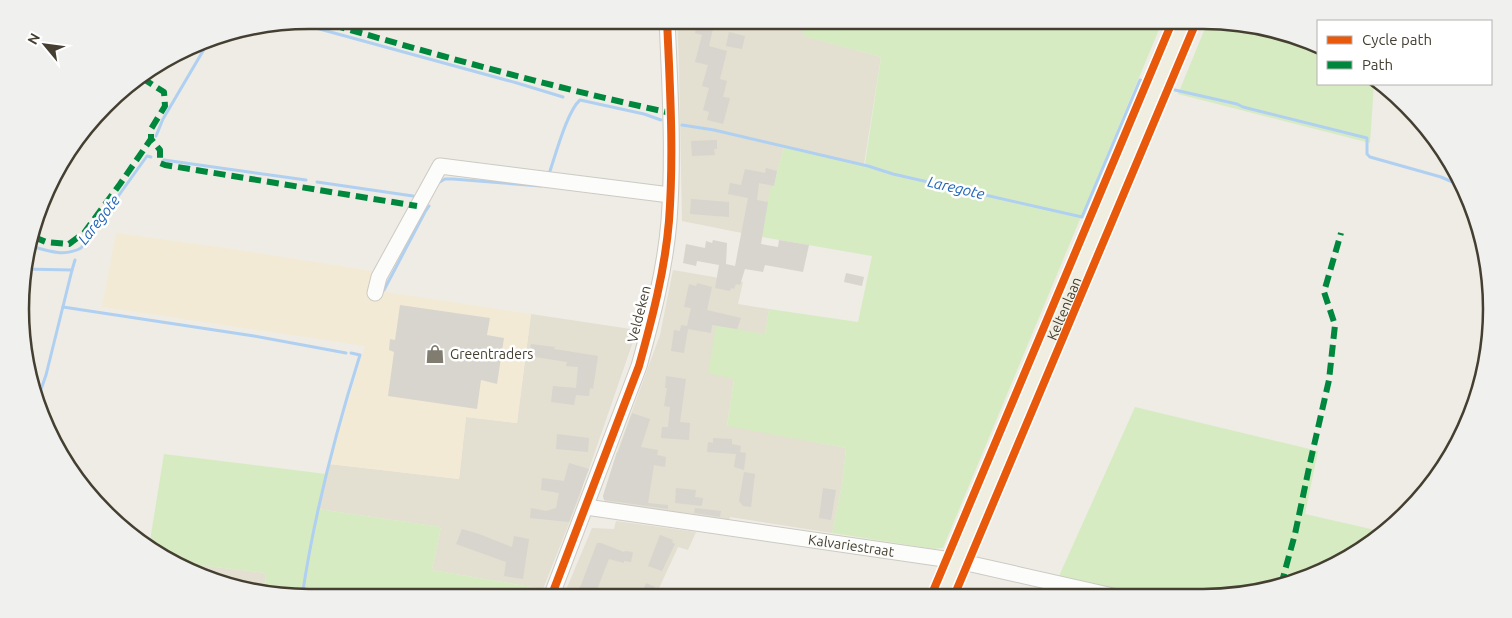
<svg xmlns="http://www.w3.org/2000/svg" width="1512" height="618" viewBox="0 0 1512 618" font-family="Ubuntu,sans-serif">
<rect width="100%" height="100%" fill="#eeece5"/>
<g fill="#e3dfd1">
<polygon points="677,20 803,20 804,36 881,57 864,164 784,147 773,188 771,188 762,237 682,221 679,63"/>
<polygon points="673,270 743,282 738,304 769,309 765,334 734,379 727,425 846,448 842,485 832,533 730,517 729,522 607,507 603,496 617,452 660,335"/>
<polygon points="531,314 637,330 589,469 584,481 580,496 543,589 432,570 441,527 318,509 329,464 459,479 466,417 517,423"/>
<polygon points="616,521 696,532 688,550 678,547 655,597 563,597 592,528 614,529"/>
<polygon points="179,563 266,573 265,591 216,583"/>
</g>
<polygon fill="#f3ead6" points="116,233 226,248 372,271 386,292 531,314 517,423 466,417 459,479 329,464 365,346 102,307"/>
<g fill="#d7ebc2">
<polygon points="803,20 1163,20 943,548 934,549 832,533 842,485 846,448 727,426 734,379 708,373 716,326 765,334 769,309 858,322 872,256 762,237 770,188 773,188 784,147 865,164 881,57 803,36"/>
<polygon points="1208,21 1296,35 1318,48 1318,84 1374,84 1370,143 1178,94"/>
<polygon points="1135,407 1318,451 1305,514 1384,532 1314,576 1241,595 1145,596 1059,576"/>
<polygon points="164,454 326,474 318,509 441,527 432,570 543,589 540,597 309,598 265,591 266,573 179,563 149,547"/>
</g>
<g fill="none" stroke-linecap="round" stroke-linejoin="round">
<g stroke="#b0d0f1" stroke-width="3">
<polyline points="294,22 517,83 563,97"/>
<polyline points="1175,90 1237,104 1243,107 1367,138 1367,154 1370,157 1441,177 1464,187"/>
<polyline points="682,125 714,130 868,166 893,174 1082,217 1140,80 1143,81"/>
<polyline points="156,136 163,119 210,39"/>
<polyline points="164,160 306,180"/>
<path d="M549,174C555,157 567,111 580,100L644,114L661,120"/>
<polyline points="317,182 413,196"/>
<polyline points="438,183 445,179 453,179 541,186"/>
<path d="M31,246C48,251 65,257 81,248L147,156L151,157"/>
<polyline points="23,269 72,270 75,260"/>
<polyline points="384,290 425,212 429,206"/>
<polyline points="63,307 254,336 346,353"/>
<polyline points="38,398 46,375 72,270"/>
<path d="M302,597C314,515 335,434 360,355L351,353"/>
</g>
</g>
<g fill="#d7d5cd">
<polygon points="698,20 715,20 709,46 727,51 720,79 727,81 723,97 730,98 723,124 707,120 709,112 703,110 709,88 702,86 708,65 695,62 702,35 695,33"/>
<polygon points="729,32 745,36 742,49 726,46"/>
<polygon points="717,140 717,149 714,149 715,155 692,156 691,141"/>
<polygon points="766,168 777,171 774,186 759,183 757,200 768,202 761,244 778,247 779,240 809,245 803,272 765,265 763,272 745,269 740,285 736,284 734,289 731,288 730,291 715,288 719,265 697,261 696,266 683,263 686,244 705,248 706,241 712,243 713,240 727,243 726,264 735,266 748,198 728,194 730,183 741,185 745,169 765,173"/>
<polygon points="691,199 729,202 729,217 690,214"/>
<polygon points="846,273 864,277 862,286 844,282"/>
<polygon points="697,283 712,287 707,310 741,318 737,329 712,325 711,333 688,329 684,353 671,351 674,330 680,331 681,325 687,326 691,308 684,307 689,284 696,286"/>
<polygon points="400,305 490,318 487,335 504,338 497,384 481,380 477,409 388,396 394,352 389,350 390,339 395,340"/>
<polygon points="531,344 555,347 554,349 598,356 593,389 590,388 589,396 576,395 574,405 551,402 553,386 576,388 578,367 566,366 567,362 529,356"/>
<polygon points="666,376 686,379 680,422 690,423 689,440 661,438 662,427 668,427 670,407 664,406 667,388 665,388"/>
<polygon points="632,413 650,419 641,447 658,450 657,455 666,457 665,467 654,465 648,503 668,505 668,509 604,500 603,496 617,452 618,452"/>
<polygon points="557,434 589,438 588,452 556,449"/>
<polygon points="713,438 732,439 732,444 741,446 740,452 746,453 744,470 734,467 736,454 707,452 708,442 713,443"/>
<polygon points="569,463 589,469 569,522 530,518 531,508 546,511 556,508 559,493 541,490 542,478 564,481"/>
<polygon points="744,472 755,474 751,507 743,506 739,501"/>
<polygon points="676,488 696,490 695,497 703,498 702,506 675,503"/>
<polygon points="823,488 836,490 831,520 819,518"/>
<polygon points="695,508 721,511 720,517 694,513"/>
<polygon points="462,529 479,534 512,547 514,536 529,539 523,579 504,576 506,562 456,544"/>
<polygon points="660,535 673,540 672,542 675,544 662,571 648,566"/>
<polygon points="597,543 601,543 624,552 625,551 633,552 631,562 624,561 624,563 609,559 594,597 573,597 581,585"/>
<polygon points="646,583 655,587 651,597 642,593"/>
</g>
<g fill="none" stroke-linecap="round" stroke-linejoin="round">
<g stroke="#cccac3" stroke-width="17">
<g id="minor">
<polyline points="375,293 379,277 440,166 670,195"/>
<path id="s1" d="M586,507L958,561L1113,596"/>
<path d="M551,597L639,366C652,319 665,270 669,221C674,154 670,87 667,20"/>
</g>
</g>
<g stroke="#d2ccb0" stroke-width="21">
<g id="major">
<path id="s2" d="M943,596L1186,20"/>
</g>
</g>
<use href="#minor" stroke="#fcfcfb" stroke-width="15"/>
<use href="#major" stroke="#f0ede1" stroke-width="19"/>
<g stroke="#00873e" stroke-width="6" stroke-dasharray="12 6" stroke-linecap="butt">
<path d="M316,20C433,54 551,87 671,113"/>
<polyline points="142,78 164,92 165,106 151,129 151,139"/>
<polyline points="34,237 46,242 69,244 84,233 120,184 151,139 160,150 160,163 165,165 417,206"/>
<polyline points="1281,585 1295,534 1310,463 1329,380 1335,325 1324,292 1341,233"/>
</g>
<g stroke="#fff" stroke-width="11">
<g id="cycleway">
<polyline points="931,596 1173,20"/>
<polyline points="954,596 1197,20"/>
<path d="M551,597L639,366C652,319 665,270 669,221C674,154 670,87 667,20"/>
</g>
</g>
<use href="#cycleway" stroke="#e8590c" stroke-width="8"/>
</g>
<defs>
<g id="shop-bare" transform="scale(1.5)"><path d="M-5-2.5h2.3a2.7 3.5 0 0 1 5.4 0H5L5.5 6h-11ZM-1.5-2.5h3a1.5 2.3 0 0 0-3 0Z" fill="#807c70" stroke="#fff" stroke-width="2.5" paint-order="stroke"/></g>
</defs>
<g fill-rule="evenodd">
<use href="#shop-bare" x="435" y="354"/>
</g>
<g text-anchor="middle" stroke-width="5" stroke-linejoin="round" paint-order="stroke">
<g font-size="14" fill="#443f31" stroke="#fff">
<text dy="5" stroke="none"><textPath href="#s2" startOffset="312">Keltenlaan</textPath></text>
<text transform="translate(639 314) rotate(-76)" y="5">Veldeken</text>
<text dy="5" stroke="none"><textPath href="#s1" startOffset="268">Kalvariestraat</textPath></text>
</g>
<g font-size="14" fill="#443f31" stroke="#fff" text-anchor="start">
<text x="450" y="359">Greentraders</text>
</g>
<g font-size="15" font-style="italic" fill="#2368b8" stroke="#fff">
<text transform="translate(956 188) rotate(13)" y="5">Laregote</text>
<text transform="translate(99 220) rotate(-52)" y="5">Laregote</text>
</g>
</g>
<path d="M0 0H1512V618H0ZM309 29H1203A280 280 0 0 1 1483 309V309A280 280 0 0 1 1203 589H309A280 280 0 0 1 29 309V309A280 280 0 0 1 309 29Z" fill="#f0f0ef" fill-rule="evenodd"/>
<path fill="none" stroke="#443f31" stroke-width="2.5" d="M309 29H1203A280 280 0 0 1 1483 309V309A280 280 0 0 1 1203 589H309A280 280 0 0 1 29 309V309A280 280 0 0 1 309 29Z"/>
<rect x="1317" y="20" width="175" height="65" fill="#ffffff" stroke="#b4b2ad"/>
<rect x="1327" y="36" width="25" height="8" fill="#e8590c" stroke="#b4b2ad"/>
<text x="1362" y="45" font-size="15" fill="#443f31">Cycle path</text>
<rect x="1327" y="61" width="25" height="8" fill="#00873e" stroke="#b4b2ad"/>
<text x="1362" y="70" font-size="15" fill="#443f31">Path</text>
<g transform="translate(45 45) rotate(299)" stroke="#ffffff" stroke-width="4" paint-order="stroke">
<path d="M0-4L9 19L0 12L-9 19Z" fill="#443f31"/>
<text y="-8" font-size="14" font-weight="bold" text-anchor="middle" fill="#443f31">N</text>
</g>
</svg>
